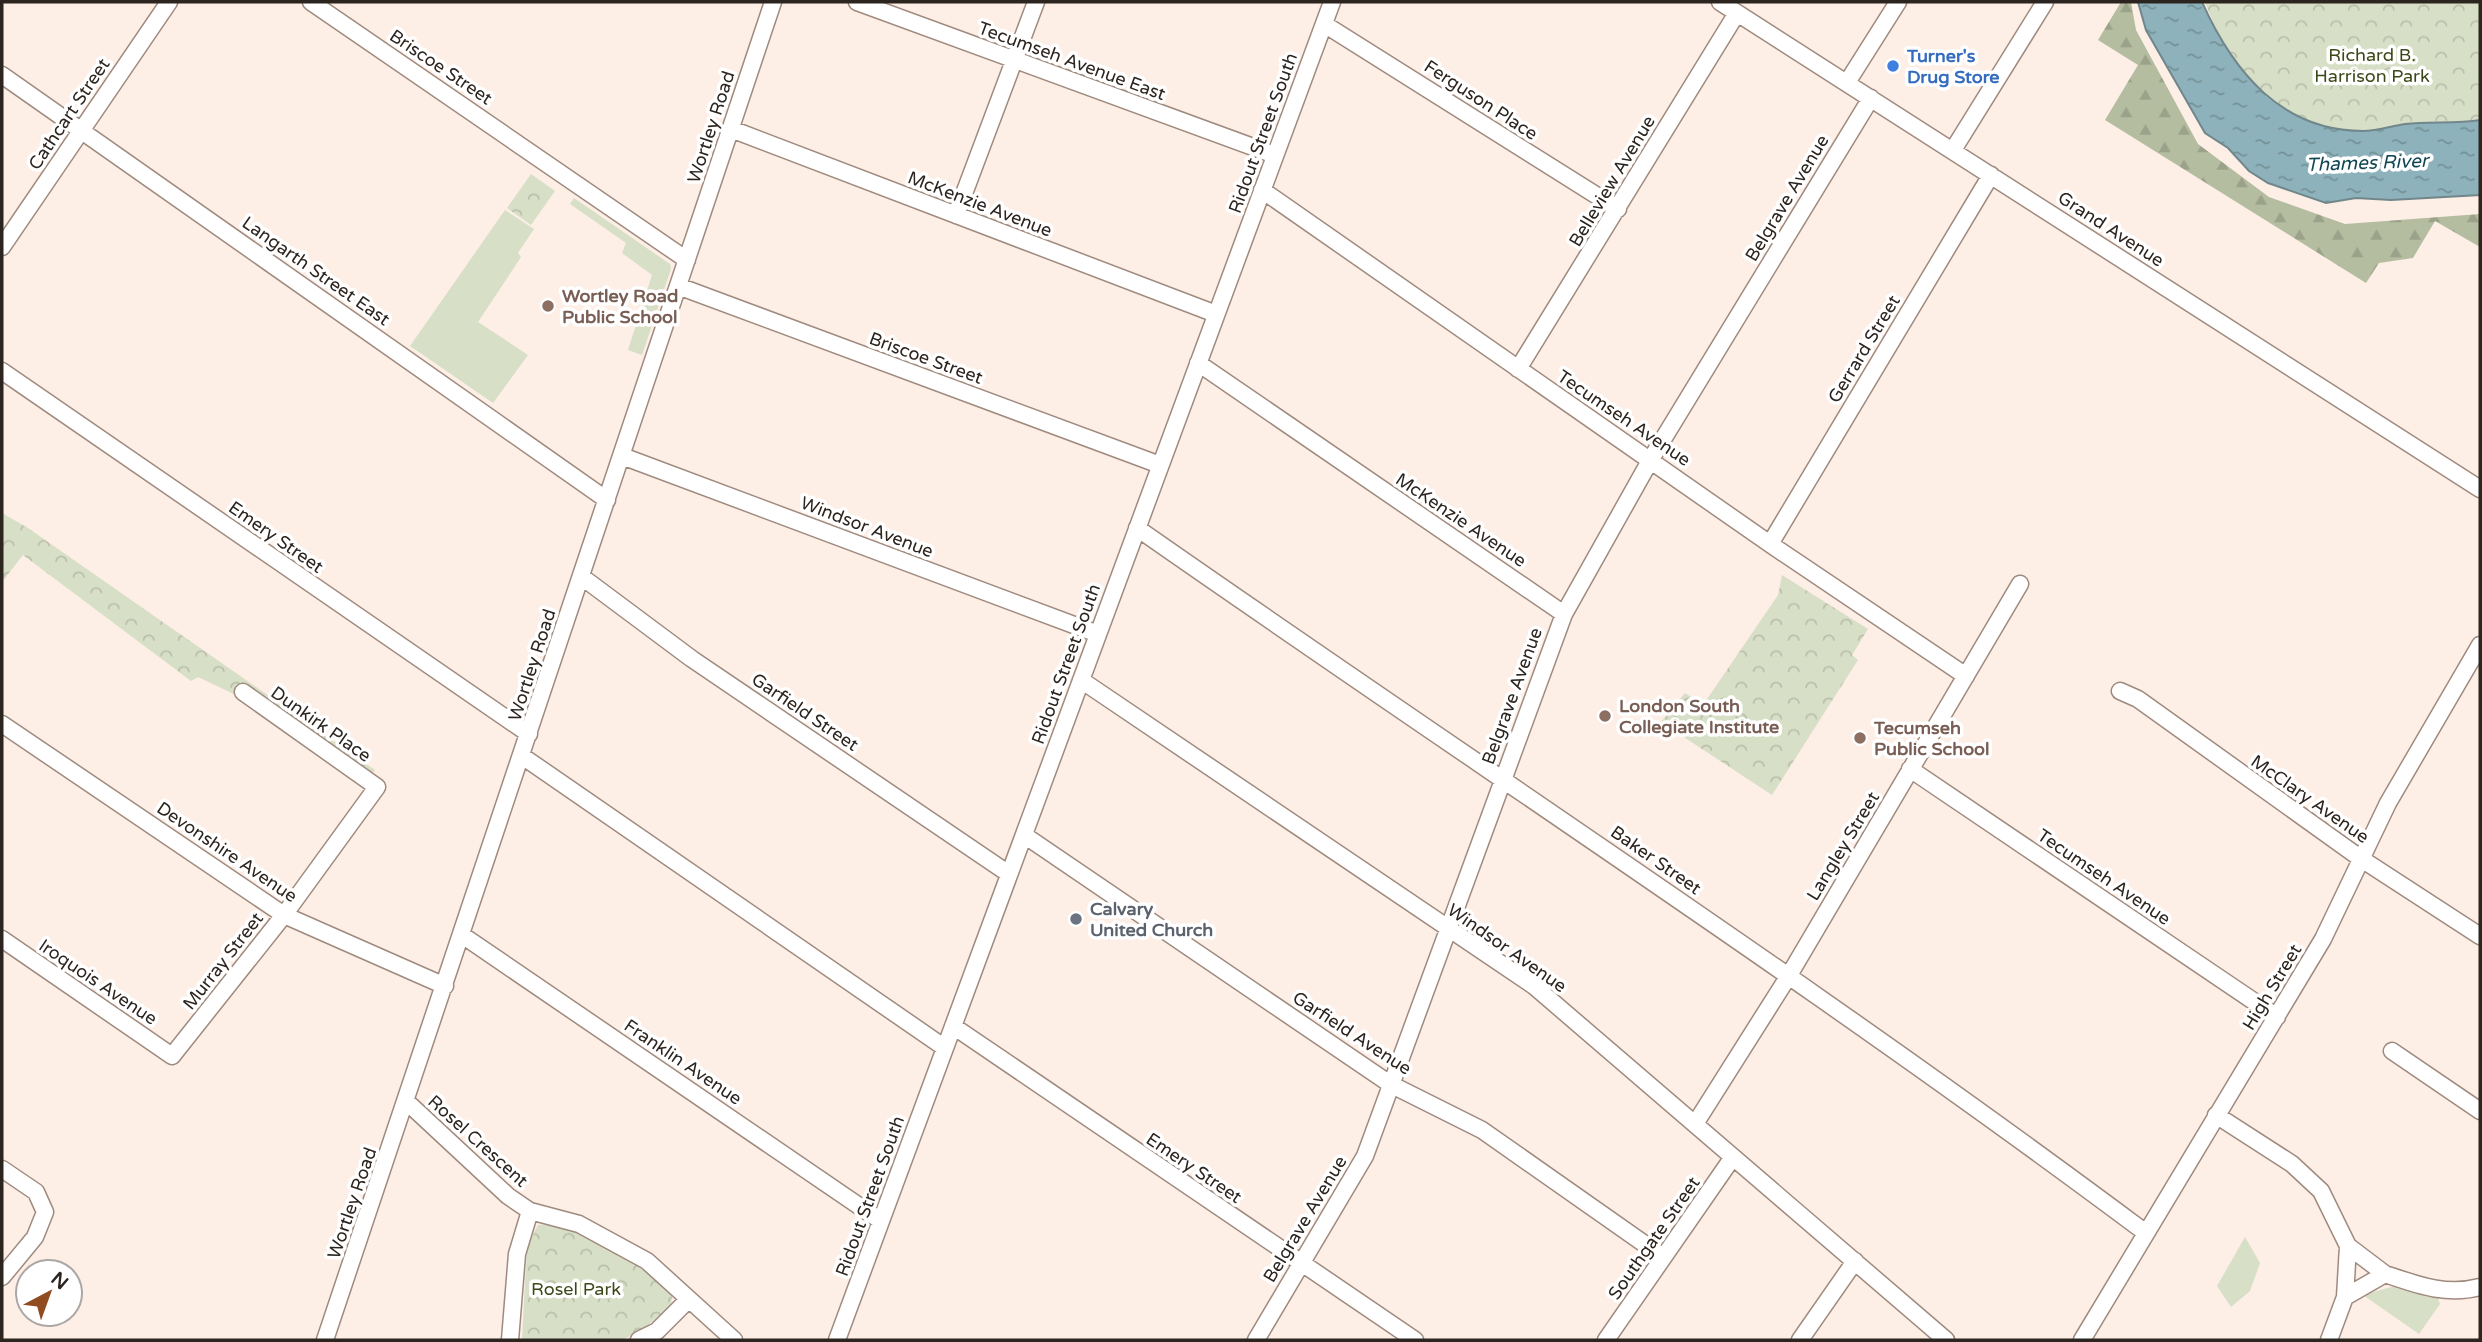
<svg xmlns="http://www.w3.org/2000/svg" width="2482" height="1342" viewBox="0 0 2482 1342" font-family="'Varela Round',sans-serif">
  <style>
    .grass { fill: #d8dfc7 }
    .forest { fill: url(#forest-firs) }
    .park { fill: url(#park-crowns) }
    .water { fill: url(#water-ripples); stroke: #71878c; stroke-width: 2 }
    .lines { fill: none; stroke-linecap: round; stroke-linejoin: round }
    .minor-casing { stroke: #9f8a7e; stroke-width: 19 }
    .minor { stroke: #fff; stroke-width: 16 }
    .shop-dot { fill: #3f7fe0; stroke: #fff; stroke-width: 2.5 }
    .education-dot { fill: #8d6e63; stroke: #fff; stroke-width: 2.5 }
    .worship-dot { fill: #6b7280; stroke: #fff; stroke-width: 2.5 }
    .labels { text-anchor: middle; stroke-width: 7; stroke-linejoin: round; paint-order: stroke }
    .park-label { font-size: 18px; fill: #3d4818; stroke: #fff }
    .shop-label { font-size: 18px; font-weight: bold; fill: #366cbe; stroke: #fff; text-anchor: start }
    .street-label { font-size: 18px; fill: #2c241f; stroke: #fff }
    .education-label { font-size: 18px; font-weight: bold; fill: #785e54; stroke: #fff; text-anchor: start }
    .worship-label { font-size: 18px; font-weight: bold; fill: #5b616d; stroke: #fff; text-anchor: start }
    .water-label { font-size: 19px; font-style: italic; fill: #114753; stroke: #fff }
  </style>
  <defs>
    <pattern id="forest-firs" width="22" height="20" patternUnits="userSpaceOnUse" patternTransform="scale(1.75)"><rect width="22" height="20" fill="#b4bda0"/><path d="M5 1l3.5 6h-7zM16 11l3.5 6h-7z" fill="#9ba289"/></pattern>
    <pattern id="park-crowns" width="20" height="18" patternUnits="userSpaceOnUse" patternTransform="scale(1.75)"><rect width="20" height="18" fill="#d8dfc7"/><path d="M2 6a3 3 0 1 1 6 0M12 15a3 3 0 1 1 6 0" fill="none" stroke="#babfaa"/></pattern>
    <pattern id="water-ripples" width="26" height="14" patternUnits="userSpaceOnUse" patternTransform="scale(1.75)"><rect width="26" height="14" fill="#8eb2bb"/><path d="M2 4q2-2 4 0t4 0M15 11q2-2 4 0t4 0" fill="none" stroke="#749197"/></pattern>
  </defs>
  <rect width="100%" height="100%" fill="#fdeee6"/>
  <path class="grass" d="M574,198L670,264L671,269L642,355L628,350L652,275L622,253L626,243L570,204Z
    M505,210L534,229L518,253L521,257L478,322L528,355L493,403L410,346Z
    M2245,1237L2260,1263L2250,1291L2231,1307L2217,1286Z
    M2398,1285L2438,1298L2440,1304L2419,1334L2363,1295Z"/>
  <path class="forest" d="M2121,2H2131L2136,30L2198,144L2269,197L2345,224L2480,214V247L2435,221L2413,258L2379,263L2366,283L2105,120L2138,65L2098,40Z"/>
  <path class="park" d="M2205,2H2480V119C2438,124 2343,140 2305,122C2258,99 2222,50 2205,2Z
    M531,174L555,191L531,225L507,208Z
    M2,513L28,528L375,770L363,785L240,697L198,677L191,681L23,555L2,582Z
    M1782,575L1868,629L1852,655L1858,660L1772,795L1661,722L1685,693L1703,705L1778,595Z
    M538,1225C580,1221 634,1263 667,1288L672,1297L671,1307L638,1333L621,1340H522L527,1246Z"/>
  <path class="water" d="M2138,2H2202C2233,71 2281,131 2363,131C2378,131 2391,126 2405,124C2430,121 2455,124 2480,120V195L2391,200L2356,198L2326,203L2268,183L2249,171L2228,148L2205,133L2146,30Z"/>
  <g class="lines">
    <g class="minor-casing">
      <path id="minor" d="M311,2L687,260
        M857,2L1275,155
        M1720,2L2480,489
        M1324,24L1618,209
        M2,75L607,500
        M1848,81L1898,2
        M731,129L1216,314
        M1953,150L2045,2
        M1262,190L1770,544L1966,676
        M956,215L1036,2
        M2,247L169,2
        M678,286L1160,465
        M1198,363L1564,614
        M1518,369L1737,13
        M2,371L529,734
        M622,456L1098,634
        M1137,528C1473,763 1817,987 2146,1233
        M1770,544L1991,175
        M582,577L692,659L1009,874
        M1081,680L1534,986L1946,1340
        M2120,691L2138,699L2360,858L2480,936
        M2,724L284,915L445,986
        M522,756L945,1048
        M1910,769L2277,1017
        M1024,835L1390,1084L1482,1130L1663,1257
        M462,935L881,1221
        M2,939L172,1056L284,915L377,787L243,692
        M953,1026L1415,1340
        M2392,1051L2480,1111
        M407,1102L508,1196L530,1211L579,1224L647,1261L734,1340
        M2216,1115L2292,1164L2321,1191L2348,1246L2345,1297L2329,1340
        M1695,1124L1788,977L2020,584
        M2,1169L36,1192L45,1212L35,1237L2,1277
        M2348,1246L2385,1274
        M2345,1297L2385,1274C2418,1285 2446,1296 2480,1287
        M325,1340L773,2
        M510,1340L517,1254L530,1211
        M639,1340L657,1331L688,1300
        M837,1340L1332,2
        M1256,1340L1365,1156L1564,614L1651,459L1871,98
        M1606,1340L1733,1157
        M1800,1340L1855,1261
        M2082,1340L2323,939L2388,803L2480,645"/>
    </g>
    <use href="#minor" class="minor"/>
  </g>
  <circle class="shop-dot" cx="1893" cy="66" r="7"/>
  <g class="education-dot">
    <circle cx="548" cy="306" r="7"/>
    <circle cx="1605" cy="716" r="7"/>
    <circle cx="1860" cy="738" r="7"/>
  </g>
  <circle class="worship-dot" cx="1076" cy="919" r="7"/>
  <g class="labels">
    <g class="park-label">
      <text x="2372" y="61">Richard B.<tspan x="2372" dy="21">Harrison Park</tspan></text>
      <text x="576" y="1295">Rosel Park</text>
    </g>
    <g class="shop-label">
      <text x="1907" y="62">Turner's<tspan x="1907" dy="21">Drug Store</tspan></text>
    </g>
    <g class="street-label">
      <text transform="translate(1072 61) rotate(20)" y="6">Tecumseh Avenue East</text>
      <text transform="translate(441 67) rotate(34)" y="6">Briscoe Street</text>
      <text transform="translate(1481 100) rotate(33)" y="6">Ferguson Place</text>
      <text transform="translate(69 114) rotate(-56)" y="6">Cathcart Street</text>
      <text transform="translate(711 127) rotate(-72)" y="6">Wortley Road</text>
      <text transform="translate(1263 133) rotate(-70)" y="6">Ridout Street South</text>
      <text transform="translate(1612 181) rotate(-59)" y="6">Belleview Avenue</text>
      <text transform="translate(1787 198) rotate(-59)" y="6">Belgrave Avenue</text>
      <text transform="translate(980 204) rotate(21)" y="6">McKenzie Avenue</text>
      <text transform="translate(2111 229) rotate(33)" y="6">Grand Avenue</text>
      <text transform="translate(316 271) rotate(35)" y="6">Langarth Street East</text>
      <text transform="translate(1864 349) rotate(-59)" y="6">Gerrard Street</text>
      <text transform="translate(926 358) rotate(20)" y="6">Briscoe Street</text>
      <text transform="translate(1624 418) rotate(34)" y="6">Tecumseh Avenue</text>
      <text transform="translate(1461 520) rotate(34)" y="6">McKenzie Avenue</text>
      <text transform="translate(867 527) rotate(21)" y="6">Windsor Avenue</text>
      <text transform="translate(276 537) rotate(35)" y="6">Emery Street</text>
      <text transform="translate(1066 664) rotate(-70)" y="6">Ridout Street South</text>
      <text transform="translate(532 665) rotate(-72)" y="6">Wortley Road</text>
      <text transform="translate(1512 696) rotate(-70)" y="6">Belgrave Avenue</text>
      <text transform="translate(805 712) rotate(34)" y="6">Garfield Street</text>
      <text transform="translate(321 724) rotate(35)" y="6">Dunkirk Place</text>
      <text transform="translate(2310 799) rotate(35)" y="6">McClary Avenue</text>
      <text transform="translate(1843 846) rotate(-59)" y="6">Langley Street</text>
      <text transform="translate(227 852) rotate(34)" y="6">Devonshire Avenue</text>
      <text transform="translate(1656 860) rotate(35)" y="6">Baker Street</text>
      <text transform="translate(2104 877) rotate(34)" y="6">Tecumseh Avenue</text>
      <text transform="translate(1507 948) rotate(35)" y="6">Windsor Avenue</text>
      <text transform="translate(223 961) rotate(-52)" y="6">Murray Street</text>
      <text transform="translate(98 982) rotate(34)" y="6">Iroquois Avenue</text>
      <text transform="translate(2272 987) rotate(-59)" y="6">High Street</text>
      <text transform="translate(1352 1033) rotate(33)" y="6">Garfield Avenue</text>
      <text transform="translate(683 1062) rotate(34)" y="6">Franklin Avenue</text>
      <text transform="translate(478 1141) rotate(42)" y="6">Rosel Crescent</text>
      <text transform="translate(1194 1168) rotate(34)" y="6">Emery Street</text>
      <text transform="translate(870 1196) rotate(-70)" y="6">Ridout Street South</text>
      <text transform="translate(352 1203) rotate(-71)" y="6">Wortley Road</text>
      <text transform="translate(1305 1219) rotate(-59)" y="6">Belgrave Avenue</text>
      <text transform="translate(1654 1238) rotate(-55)" y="6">Southgate Street</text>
    </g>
    <g class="education-label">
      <text x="562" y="302">Wortley Road<tspan x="562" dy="21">Public School</tspan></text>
      <text x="1619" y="712">London South<tspan x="1619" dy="21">Collegiate Institute</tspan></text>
      <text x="1874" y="734">Tecumseh<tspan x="1874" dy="21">Public School</tspan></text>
    </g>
    <g class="worship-label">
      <text x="1090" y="915">Calvary<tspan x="1090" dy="21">United Church</tspan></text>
    </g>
    <g class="water-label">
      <text transform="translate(2367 162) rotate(-2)" y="7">Thames River</text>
    </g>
  </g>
  <rect width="2482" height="1342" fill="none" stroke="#2c241f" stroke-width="7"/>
  <g transform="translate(49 1293) rotate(41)"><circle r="33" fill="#ffffff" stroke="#aba7a5" stroke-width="2"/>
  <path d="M0-5L12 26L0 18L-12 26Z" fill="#904b21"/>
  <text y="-10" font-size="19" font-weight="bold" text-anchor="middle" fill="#2c241f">N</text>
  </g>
</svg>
